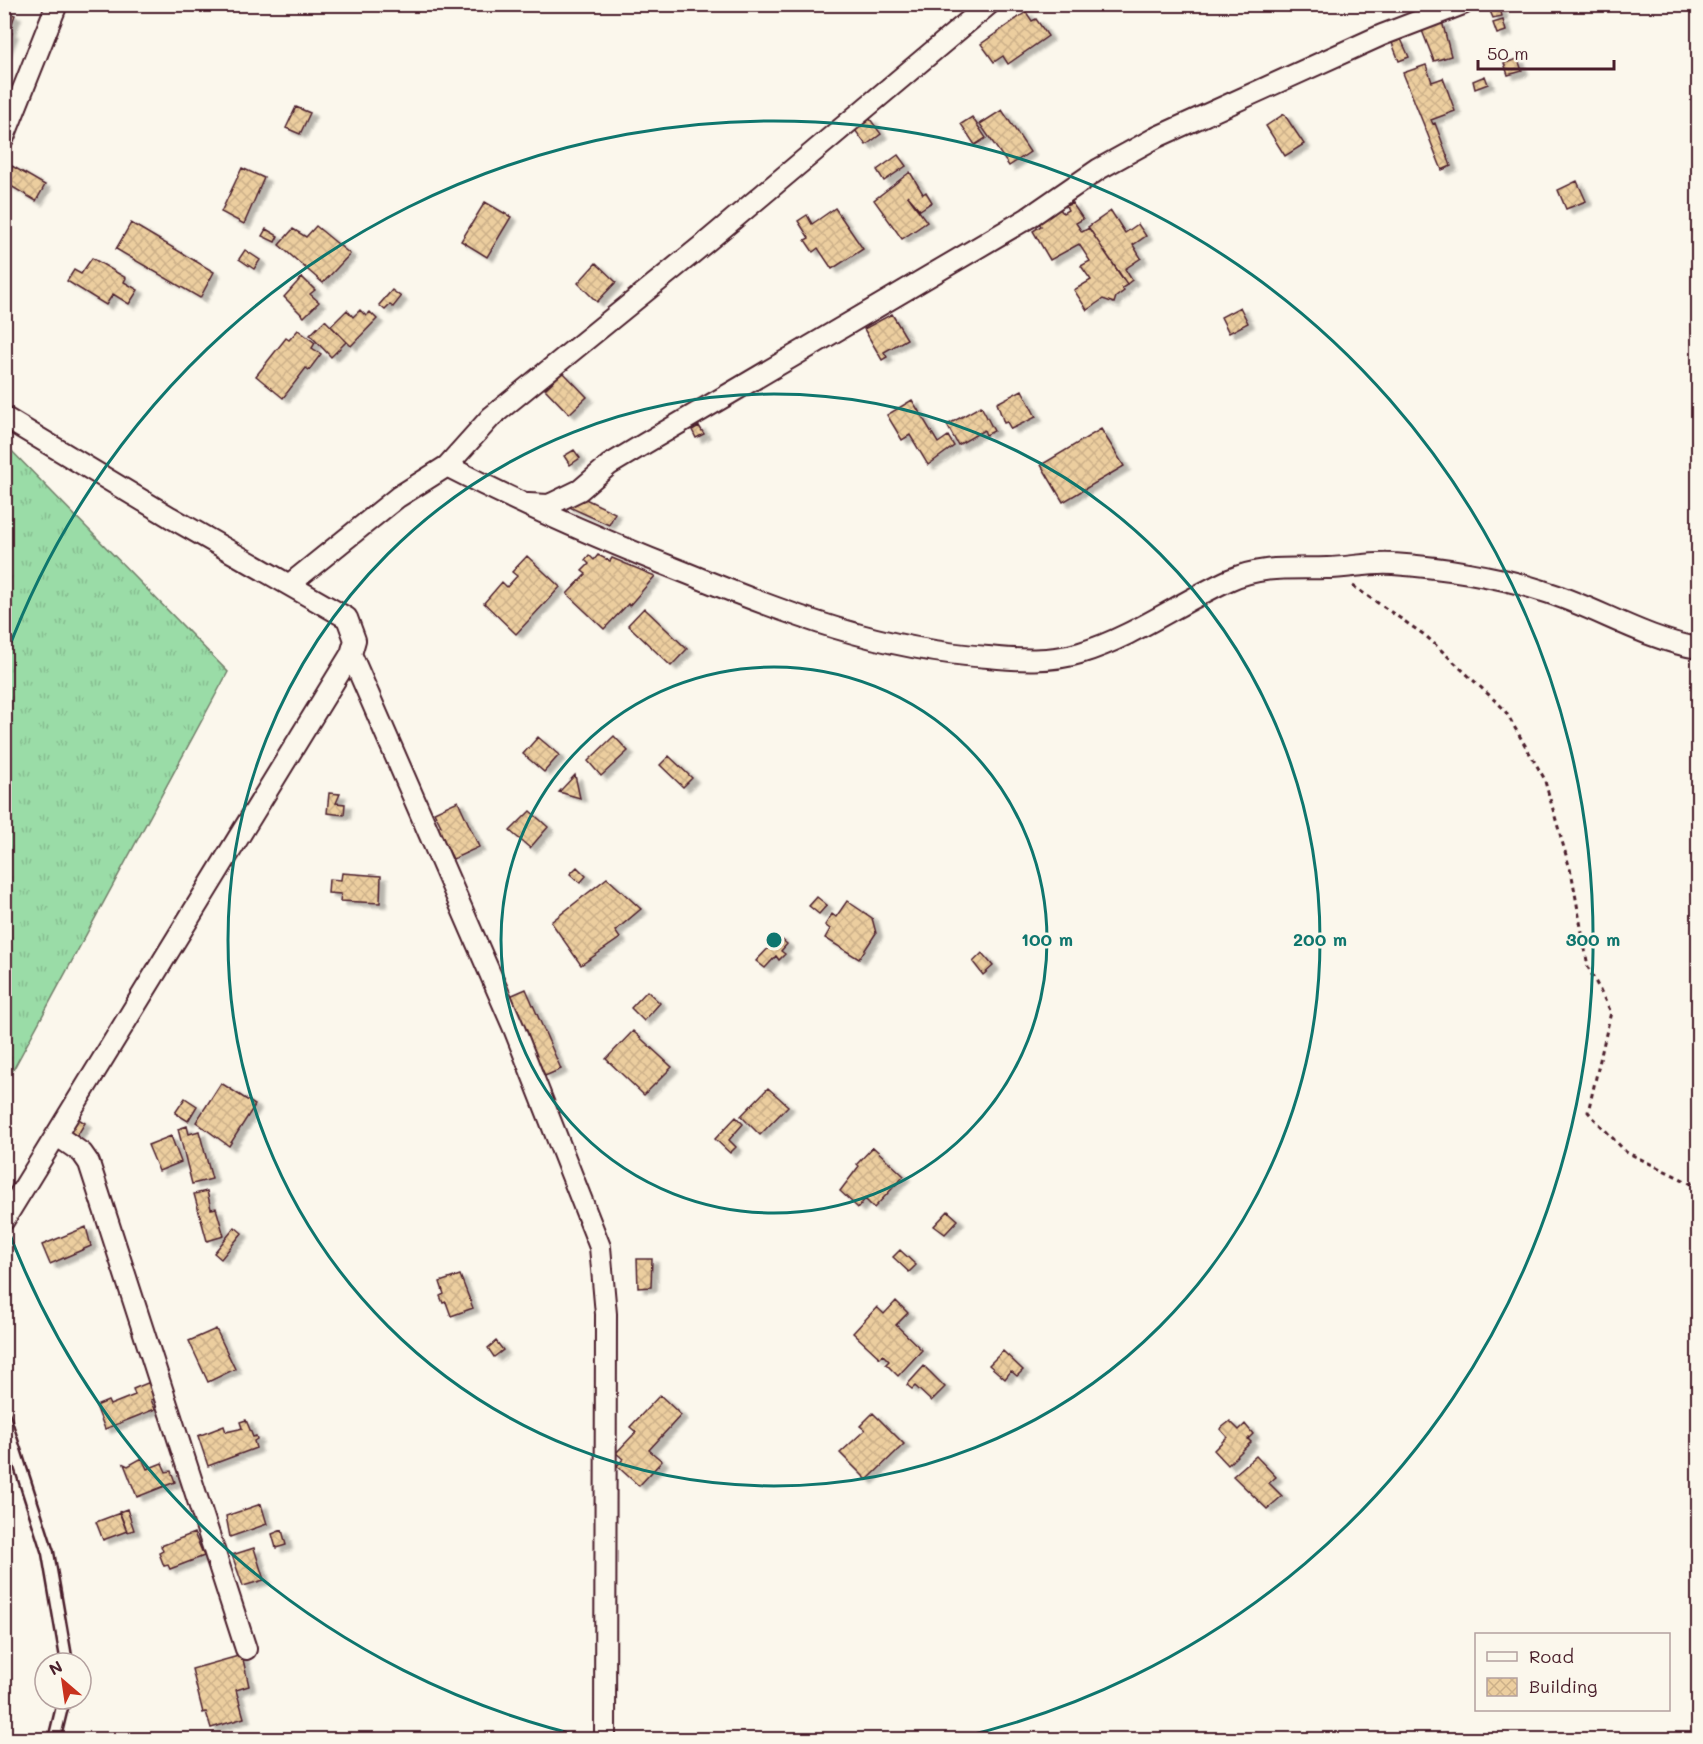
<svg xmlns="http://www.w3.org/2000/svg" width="1703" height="1744" viewBox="0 0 1703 1744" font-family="Mali,sans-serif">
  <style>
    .grass { fill: url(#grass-tufts); stroke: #727e69; stroke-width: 1.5 }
    .building { fill: url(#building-cross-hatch); stroke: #4a1f2b; stroke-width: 1.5; filter: url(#shadow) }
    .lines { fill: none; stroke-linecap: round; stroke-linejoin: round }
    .service-casing { stroke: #4a1f2b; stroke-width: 15 }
    .minor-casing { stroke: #4a1f2b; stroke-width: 24 }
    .path { stroke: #4a1f2b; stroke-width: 3; stroke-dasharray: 4.5 4.5; stroke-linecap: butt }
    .service { stroke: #fbf7ec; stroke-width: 10 }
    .minor { stroke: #fbf7ec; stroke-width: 20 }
    .ring { fill: none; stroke: #0f766e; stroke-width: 3 }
    .centre { fill: #0f766e; stroke: #fbf7ec; stroke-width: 3 }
    .ring-label { font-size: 18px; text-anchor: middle; font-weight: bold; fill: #0f766e; stroke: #fbf7ec; stroke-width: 5; stroke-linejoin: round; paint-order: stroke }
  </style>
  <defs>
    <pattern id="grass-tufts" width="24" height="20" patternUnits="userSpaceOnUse" patternTransform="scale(1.5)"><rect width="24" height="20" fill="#9adca7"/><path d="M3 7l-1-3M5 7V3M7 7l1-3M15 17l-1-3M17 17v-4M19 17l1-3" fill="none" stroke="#86bc90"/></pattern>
    <pattern id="building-cross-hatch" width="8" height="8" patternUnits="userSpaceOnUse" patternTransform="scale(1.5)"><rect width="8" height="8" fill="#ecce9f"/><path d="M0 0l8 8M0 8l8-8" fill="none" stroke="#ccb089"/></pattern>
    <filter id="shadow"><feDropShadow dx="6" dy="4" stdDeviation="1.5" flood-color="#0004"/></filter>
  </defs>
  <rect width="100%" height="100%" fill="#fbf7ec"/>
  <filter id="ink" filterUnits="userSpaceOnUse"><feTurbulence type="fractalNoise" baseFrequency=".0167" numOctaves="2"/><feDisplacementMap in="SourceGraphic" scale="12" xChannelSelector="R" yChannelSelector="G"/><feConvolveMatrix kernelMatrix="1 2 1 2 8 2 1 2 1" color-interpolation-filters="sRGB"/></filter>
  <g filter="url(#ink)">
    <path class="grass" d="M5,444L228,672L5,1085Z"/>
    <path class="building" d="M1500,8L1502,16L1493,18L1490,11Z
      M4,12L15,15L9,31L4,29Z
      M1026,12L1032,21L1036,19L1048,36L1008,64L1003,56L994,62L981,44Z
      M1503,20L1506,31L1497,34L1493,23Z
      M1442,21L1451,56L1434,61L1421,28Z
      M4,30L12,33L4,53Z
      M1401,39L1409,57L1399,61L1392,43Z
      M1518,59L1522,71L1508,75L1504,63Z
      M1426,65L1432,82L1443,78L1455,111L1431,120L1433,124L1435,123L1451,166L1442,170L1403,73Z
      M1485,76L1488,84L1475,89L1473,81Z
      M296,107L310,113L300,134L286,128Z
      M1002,110L1030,152L1009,166L980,124Z
      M1284,114L1304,144L1285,156L1266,126Z
      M972,117L986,138L975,145L961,124Z
      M870,119L881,134L866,145L855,130Z
      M898,155L906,166L884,181L877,170Z
      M12,166L45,185L36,201L4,182Z
      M242,168L264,178L244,224L221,212Z
      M910,172L923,194L926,192L932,202L920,210L907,195L927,222L902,239L874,200Z
      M1577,181L1586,201L1566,209L1558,190Z
      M485,202L511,217L487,257L461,241Z
      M1072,203L1083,219L1076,223L1082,232L1089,228L1127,285L1122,288L1124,291L1116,297L1114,303L1103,299L1087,310L1074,290L1091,280L1081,266L1090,261L1079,244L1050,260L1033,231L1041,226L1038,222L1060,209L1063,213L1068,210L1066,206Z
      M835,208L863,249L832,269L818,248L813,252L805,240L809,238L798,221L807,215L812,224Z
      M1111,211L1125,233L1138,224L1146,236L1133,245L1141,258L1125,269L1132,280L1127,284L1088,227Z
      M131,223L214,272L200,298L116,249Z
      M316,226L350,254L323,283L279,245L293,229L306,237Z
      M266,229L278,236L275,242L262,236Z
      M245,250L260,260L254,269L239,259Z
      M92,258L126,278L124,282L138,290L129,304L113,294L106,305L67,281L74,270L81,274Z
      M596,263L616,282L597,302L578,283Z
      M302,277L315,290L310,294L319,302L304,317L284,297Z
      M392,290L401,297L393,307L390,305L385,310L379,305Z
      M1240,307L1248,323L1229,333L1221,317Z
      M347,310L353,317L360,310L366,316L370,312L377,319L351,346L331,326Z
      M892,314L907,339L884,352L887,357L882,360L864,329Z
      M325,320L346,342L331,357L310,335Z
      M298,330L315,343L312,348L321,354L309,370L306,368L283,398L256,376L286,338L289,340Z
      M563,372L587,397L569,414L545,389Z
      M1022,390L1036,417L1011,429L1007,422L1004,423L997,403Z
      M912,400L938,443L948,436L954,446L928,465L910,435L902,440L887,415Z
      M981,406L994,431L986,435L984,430L958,445L947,425Z
      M699,426L704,434L696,438L692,430Z
      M1101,429L1124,466L1063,502L1041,465Z
      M574,450L580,458L570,465L564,456Z
      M573,493L615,513L609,525L567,506Z
      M589,555L594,560L598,555L610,561L612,558L655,576L629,606L628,604L604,629L567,594L586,574L582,571L589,564L585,560Z
      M527,556L560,587L516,634L484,603L502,582L507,587L517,576L512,572Z
      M644,608L687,649L671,666L628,625Z
      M614,736L628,751L601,776L588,761Z
      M538,737L559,755L544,772L523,754Z
      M669,756L692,778L683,787L660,765Z
      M575,775L580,798L559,792Z
      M329,793L340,794L336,803L345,804L344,815L327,813Z
      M458,801L479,847L453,859L437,827L441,826L434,812Z
      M530,811L548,827L530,848L510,831Z
      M577,867L586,876L580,883L570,874Z
      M342,873L381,876L380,903L340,901L341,894L328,893L329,879L341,880Z
      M607,878L641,909L615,931L620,938L581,965L551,922Z
      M817,897L827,905L819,914L809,906Z
      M847,901L872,918L876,933L859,959L825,938L830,929L825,925L832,914L836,917Z
      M779,937L787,944L781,951L785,954L779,960L776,956L765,968L756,961Z
      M982,953L993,966L983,975L973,962Z
      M526,989L561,1069L545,1076L510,996Z
      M647,991L660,1003L644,1021L631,1008Z
      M633,1031L672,1067L644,1095L606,1059Z
      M221,1083L255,1105L229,1146L196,1122Z
      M768,1088L788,1106L760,1135L741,1116Z
      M185,1098L197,1106L188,1121L175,1113Z
      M736,1117L743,1124L729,1140L736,1147L730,1153L715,1139Z
      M77,1118L85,1123L77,1136L69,1131Z
      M187,1126L189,1134L199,1131L212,1179L192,1184L178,1129Z
      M171,1136L181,1162L159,1171L148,1145Z
      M873,1147L904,1176L874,1208L865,1199L858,1208L840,1191L859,1166L857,1164Z
      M207,1191L211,1209L216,1208L224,1236L207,1241L194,1194Z
      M948,1211L958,1220L945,1234L934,1226Z
      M86,1227L91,1246L50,1264L42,1245Z
      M235,1227L242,1233L221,1259L214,1253Z
      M900,1250L916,1265L909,1272L893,1257Z
      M637,1259H652L651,1287L638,1288Z
      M460,1275L473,1308L451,1316L446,1302L443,1303L440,1296L444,1294L440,1282Z
      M896,1301L908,1313L896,1325L922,1350L898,1376L886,1364L889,1361L883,1355L880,1358L853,1333L877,1307L884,1314Z
      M216,1329L235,1369L208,1382L189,1341Z
      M496,1341L503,1350L494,1357L488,1348Z
      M1003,1351L1023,1370L1017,1376L1011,1371L1005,1379L989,1365Z
      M924,1366L945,1387L931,1401L915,1386L912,1389L907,1385Z
      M150,1382L156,1398L151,1400L155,1409L105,1429L96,1406L108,1401L110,1405L135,1395L133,1389Z
      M660,1395L681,1415L649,1450L662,1461L639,1486L617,1466L623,1459L616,1453L636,1432L630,1427Z
      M873,1413L904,1444L867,1480L840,1453L865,1430L860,1426Z
      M246,1420L253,1437L256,1436L257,1439L254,1441L256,1448L208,1466L198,1436L224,1426L226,1432L239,1429L242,1428L240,1422Z
      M1230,1421L1239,1430L1245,1424L1253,1434L1248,1439L1251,1442L1228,1465L1214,1450L1227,1437L1220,1429Z
      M1256,1456L1276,1477L1269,1483L1282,1496L1267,1509L1233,1476Z
      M142,1458L147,1469L162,1463L166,1472L171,1471L175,1482L137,1497L124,1464L128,1466Z
      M261,1504L267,1524L230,1537L226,1516Z
      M127,1509L134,1530L127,1532L119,1512Z
      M120,1513L127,1531L103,1540L96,1522Z
      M282,1530L286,1545L276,1548L272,1534Z
      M194,1533L204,1556L170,1569L168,1565L164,1566L159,1553L163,1551L161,1546Z
      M254,1548L264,1580L243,1586L232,1555Z
      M242,1655L249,1686L236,1690L244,1718L211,1728L206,1712L203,1713L192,1669Z"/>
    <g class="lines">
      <g class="service-casing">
        <path id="service" d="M4,1416L48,1553L67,1663
          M54,1740L64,1699"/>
      </g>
      <g class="minor-casing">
        <path id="minor" d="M4,137L57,4
          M4,417L170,517L347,618L355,640L351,654L4,1220
          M447,466C526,507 607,542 689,574C787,614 882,650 988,657C1018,660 1051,662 1080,653C1133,637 1179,603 1229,580C1263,565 1292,569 1327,568C1349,568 1371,562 1393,564C1440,567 1498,576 1543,591C1596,607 1644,639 1698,648
          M528,504L549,505L580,490L609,465L644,444L1028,218L1099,169L1157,137L1382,35L1463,4
          M290,584L398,497L447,466L491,417L710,239L989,4
          M351,654L515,1031L600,1247L606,1314L605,1740
          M56,1135L82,1153L89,1163L246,1649"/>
      </g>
      <path class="path" d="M1353,586L1426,636L1504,709L1544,778L1572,876L1588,967L1611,1012L1588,1112L1626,1152L1698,1187"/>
      <use href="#service" class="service"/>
      <use href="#minor" class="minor"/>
    </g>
  </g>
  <g class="ring">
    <circle cx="774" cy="940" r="273"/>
    <circle cx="774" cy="940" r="546"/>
    <path d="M590 1738A819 819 0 0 1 7 1227M7 653A819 819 0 1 1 958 1738"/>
  </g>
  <circle cx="774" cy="940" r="9" class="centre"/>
  <g class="ring-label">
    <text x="1047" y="946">100 m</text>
    <text x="1320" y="946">200 m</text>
    <text x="1593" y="946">300 m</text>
  </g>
  <rect width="1703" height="1744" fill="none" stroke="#fbf7ec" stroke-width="24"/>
  <rect x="12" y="12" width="1679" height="1720" fill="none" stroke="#4a1f2b" stroke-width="2" filter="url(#ink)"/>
  <rect x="1475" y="1633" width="195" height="78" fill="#fbf7ec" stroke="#b4a19f" stroke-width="1.5"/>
  <rect x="1487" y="1652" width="30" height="9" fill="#fbf7ec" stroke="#b4a19f" stroke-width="1.5"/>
  <text x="1529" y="1663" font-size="18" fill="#4a1f2b">Road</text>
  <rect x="1487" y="1678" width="30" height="18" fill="url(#building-cross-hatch)" stroke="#b4a19f" stroke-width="1.5"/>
  <text x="1529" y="1693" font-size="18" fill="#4a1f2b">Building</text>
  <g transform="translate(63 1681) rotate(331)"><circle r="28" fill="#fbf7ec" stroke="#b4a19f" stroke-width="1.5"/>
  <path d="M0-4.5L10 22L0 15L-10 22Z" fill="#c8321e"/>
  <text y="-9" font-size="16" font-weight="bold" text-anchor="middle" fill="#4a1f2b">N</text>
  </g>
  <path d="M1478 60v9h136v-9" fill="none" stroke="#4a1f2b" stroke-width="3"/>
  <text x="1487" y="60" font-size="18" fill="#4a1f2b" stroke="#fbf7ec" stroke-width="4.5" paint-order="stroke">50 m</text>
</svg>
